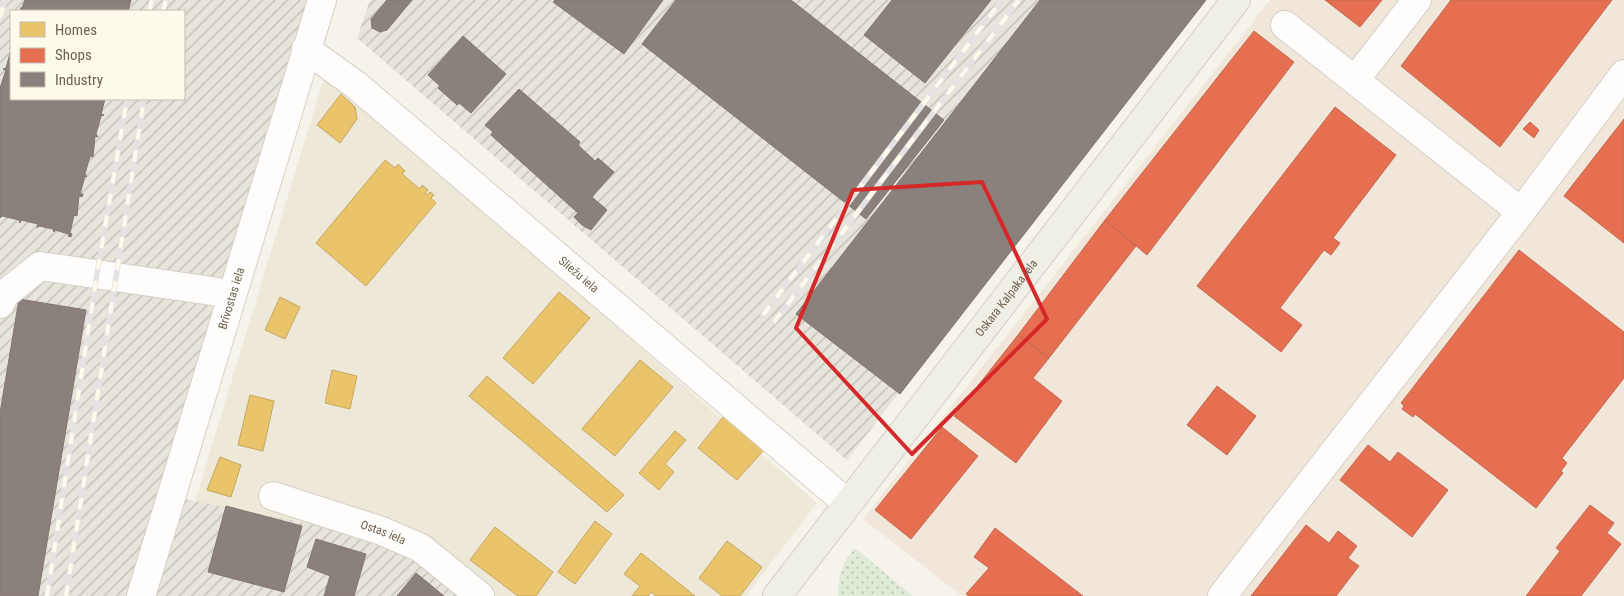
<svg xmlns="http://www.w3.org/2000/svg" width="1624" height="596" viewBox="0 0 1624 596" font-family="'Roboto Condensed',sans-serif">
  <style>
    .residential { fill: #eee8d8 }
    .commercial { fill: #f0e6d9 }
    .industrial { fill: url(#industrial-furrows); fill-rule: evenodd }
    .grass { fill: url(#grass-dots) }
    .homes { fill: #e9c46a; stroke: #c5a662 }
    .shops { fill: #e76f51; stroke: #c36b50 }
    .industry { fill: #8a817c; stroke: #82776e }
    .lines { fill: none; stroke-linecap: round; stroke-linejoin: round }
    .minor-casing { stroke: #d5d0c8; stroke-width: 30 }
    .major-casing { stroke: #d4cfc7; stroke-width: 30 }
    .minor { stroke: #fefdfc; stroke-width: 28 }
    .major { stroke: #f0efe6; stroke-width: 28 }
    .rail-casing { stroke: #e5e2e4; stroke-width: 5.5 }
    .rail { stroke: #fdfaeb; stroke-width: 4; stroke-dasharray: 11; stroke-linecap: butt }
    .marked { fill: none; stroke: #d62828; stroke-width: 4; stroke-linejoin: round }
    .labels { text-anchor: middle; stroke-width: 5; stroke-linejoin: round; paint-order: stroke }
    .street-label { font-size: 12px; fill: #70614e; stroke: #fdfaeb }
  </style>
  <defs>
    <pattern id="industrial-furrows" width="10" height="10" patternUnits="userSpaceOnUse" patternTransform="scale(1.25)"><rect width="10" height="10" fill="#e7e4db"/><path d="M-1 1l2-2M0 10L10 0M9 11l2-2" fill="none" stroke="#c0bcb4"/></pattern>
    <pattern id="grass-dots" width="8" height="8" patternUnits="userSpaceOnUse" patternTransform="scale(1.25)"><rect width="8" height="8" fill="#dfebd6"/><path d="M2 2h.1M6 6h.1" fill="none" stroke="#b9c2b0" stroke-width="1.8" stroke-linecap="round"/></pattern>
  </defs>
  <rect width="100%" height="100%" fill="#f6f3ea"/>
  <path class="residential" d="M326,71L817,503L746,596H460L195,501Z"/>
  <path class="commercial" d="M1270,0H1624V596H962L863,519Z"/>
  <path class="industrial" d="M0,0H313L180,498L395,541L460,596H0ZM11,11H184V99H11Z
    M370,0H1204L847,460L357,38Z"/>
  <path class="grass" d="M855,548L913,596H838C839,573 841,566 855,548Z"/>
  <path class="homes" d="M341,94L355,107L357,119L340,143L317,125Z
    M385,160L395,168L398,164L405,171L402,174L420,189L422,185L428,190L425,194L427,195L430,192L434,195L431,198L436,203L366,286L316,243Z
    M559,292L590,318L533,384L503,358Z
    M280,297L300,307L285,339L265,330Z
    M640,360L673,387L615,456L582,429Z
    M332,370L357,376L350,409L325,403Z
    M487,376L624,495L607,512L469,396Z
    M250,395L274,401L263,451L238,445Z
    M724,416L764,450L737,480L698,448Z
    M675,431L686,440L665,464L674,472L659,490L639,473Z
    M220,457L241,465L231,497L207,490Z
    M595,521L612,534L575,584L558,572Z
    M495,527L553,572L536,596H518L470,560Z
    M727,541L762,567L740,596H722L699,578Z
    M641,553L695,596H656L651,592L648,596H632L640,586L624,574Z"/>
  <path class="shops" d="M1325,0H1382L1360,27Z
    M1451,0H1612L1500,147L1401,66Z
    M1254,31L1294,62L1147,255L1105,220Z
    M1335,107L1396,155L1333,238L1340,243L1331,255L1324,250L1280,308L1302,325L1281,352L1197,286Z
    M1624,119V243L1564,196Z
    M1530,122L1539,130L1534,138L1523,129Z
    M1105,220L1136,246L1049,358L1018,335Z
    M1519,250L1624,332V378L1562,458L1567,463L1561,471L1563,473L1536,508L1415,414L1413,417L1402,409L1404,406L1401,403Z
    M1018,335L1049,358L1033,378L1062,401L1016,463L954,416Z
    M1217,386L1256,416L1227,455L1187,425Z
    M942,427L978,456L911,539L875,510Z
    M1368,445L1390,462L1398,452L1448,490L1412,537L1340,480Z
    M1590,505L1614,523L1607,533L1621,544L1581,596H1526L1560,551L1556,548Z
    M1306,525L1329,543L1338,531L1357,546L1348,558L1359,566L1336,596H1251Z
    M995,528L1083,596H969L966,594L989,568L974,557Z"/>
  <path class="industry" d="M25,0H131L128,11H22L20,8H22Z
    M387,0H412L387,30L380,32L372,28L371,19Z
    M555,0H663L624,54L553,2Z
    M676,0H791L944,120L866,219L642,44Z
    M892,0H991L925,83L864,35Z
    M1040,0H1206L900,394L796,314Z
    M463,36L506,74L471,113L459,103L457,105L438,88L440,86L428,75Z
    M9,48H11V99H105L101,114L104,115L101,116L96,134L98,137L95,136L93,157L90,156L85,174L87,177L85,176L80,194H83L82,197L79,196L77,216L74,215L70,233L72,234L71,237L68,236L69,234L55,230L54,232L53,229L39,226L37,228L38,224L21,220L20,223L19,220L2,216L0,218V88L6,70L3,69L6,68L11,50Z
    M519,89L580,142L578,145L595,161L598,158L614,172L592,197L607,210L591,230L582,225L574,217L578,213L491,135L493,132L485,125Z
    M19,299L86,310L38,596H0V413Z
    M226,506L302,526L284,592L208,572Z
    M316,539L366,554L354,596H324L330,576L307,567Z
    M416,573L444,596H397Z"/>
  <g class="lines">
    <g class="minor-casing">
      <g id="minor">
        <path d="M1285,25L1521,212"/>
        <path id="s1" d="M306,49L356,85L847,503"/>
        <path d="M1355,80L1417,0"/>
        <path d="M0,304L5,294L40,266L232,294"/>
        <path id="s2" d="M273,496L382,531L421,548L480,596"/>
        <path id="s3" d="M141,596L322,0"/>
        <path d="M1222,596L1521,212L1624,74"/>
      </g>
    </g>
    <g class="major-casing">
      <g id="major">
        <path id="s4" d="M777,596L1236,0"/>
      </g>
    </g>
    <use href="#minor" class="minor"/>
    <use href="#major" class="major"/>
    <g class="rail-casing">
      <path id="rail" d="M149,11L152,0
        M163,11L166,0
        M0,18L5,0
        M763,315L1002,0
        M774,322L1019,0
        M47,596L97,274L127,99
        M66,596L144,99"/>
    </g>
    <use href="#rail" class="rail"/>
  </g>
  <path class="marked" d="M982,182L1047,319L912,454L796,328L853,190Z"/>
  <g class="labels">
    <g class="street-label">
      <text dy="4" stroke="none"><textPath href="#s1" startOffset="354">Sliežu iela</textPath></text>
      <text dy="4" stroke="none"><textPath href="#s3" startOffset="311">Brīvostas iela</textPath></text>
      <text dy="4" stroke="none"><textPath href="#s4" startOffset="376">Oskara Kalpaka iela</textPath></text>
      <text dy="4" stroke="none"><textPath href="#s2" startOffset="116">Ostas iela</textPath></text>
    </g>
  </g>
  <rect x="10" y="10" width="175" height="90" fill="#fdfaeb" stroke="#c5bdac"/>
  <rect x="20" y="22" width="25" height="15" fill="#e9c46a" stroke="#c5bdac"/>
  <text x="55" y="35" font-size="15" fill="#70614e">Homes</text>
  <rect x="20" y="48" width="25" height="15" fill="#e76f51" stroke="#c5bdac"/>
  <text x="55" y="60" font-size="15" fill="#70614e">Shops</text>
  <rect x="20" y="72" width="25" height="15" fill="#8a817c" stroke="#c5bdac"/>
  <text x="55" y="85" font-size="15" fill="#70614e">Industry</text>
</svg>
